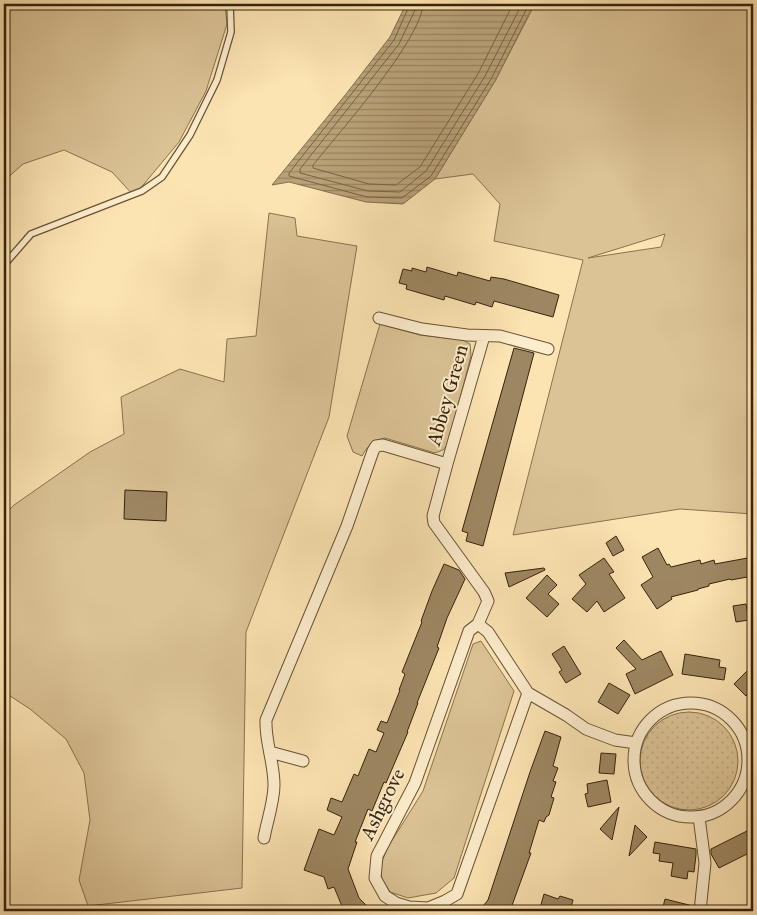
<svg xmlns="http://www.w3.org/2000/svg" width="757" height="915" viewBox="0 0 757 915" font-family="'IM FELL Great Primer',serif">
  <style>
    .grass { fill: #dbc396; stroke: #897250; fill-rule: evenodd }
    .park { fill: url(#park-dots); stroke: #897250 }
    .water { fill: url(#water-rules); stroke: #856f4d }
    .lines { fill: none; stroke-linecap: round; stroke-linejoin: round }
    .shore { stroke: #786242; stroke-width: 1 }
    .building { fill: #9d8762; stroke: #37220b }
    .service-casing { stroke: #685235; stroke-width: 8 }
    .minor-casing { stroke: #685235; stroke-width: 13 }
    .service { stroke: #fdedcd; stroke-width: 5.5 }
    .minor { stroke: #fdedcd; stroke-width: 11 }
    .labels { text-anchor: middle; stroke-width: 4; stroke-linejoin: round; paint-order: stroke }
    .street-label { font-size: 20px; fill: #37220b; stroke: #fdedcd }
  </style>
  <defs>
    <pattern id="park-dots" width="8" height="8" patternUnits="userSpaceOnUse" patternTransform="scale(1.25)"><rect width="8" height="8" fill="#dbc396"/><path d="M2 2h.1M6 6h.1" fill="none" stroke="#bda780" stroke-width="1.8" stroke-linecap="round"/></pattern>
    <pattern id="water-rules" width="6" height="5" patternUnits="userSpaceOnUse" patternTransform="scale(1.25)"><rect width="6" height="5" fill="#b9a279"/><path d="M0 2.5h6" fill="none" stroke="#978461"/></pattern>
  </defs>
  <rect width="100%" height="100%" fill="#fce4b2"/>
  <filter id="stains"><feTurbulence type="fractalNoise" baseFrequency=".004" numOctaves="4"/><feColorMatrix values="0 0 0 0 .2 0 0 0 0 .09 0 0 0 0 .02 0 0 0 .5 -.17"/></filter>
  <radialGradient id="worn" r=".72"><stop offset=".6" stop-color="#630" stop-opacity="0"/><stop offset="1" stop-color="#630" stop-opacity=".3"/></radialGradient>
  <path class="grass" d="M4,4H225L227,24L206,91L179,142L134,196L112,172L64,150L23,164L4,181Z
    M535,4H753V514L680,509L513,535L583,260L494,241L500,204L473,174L435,179L495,81ZM665,234L661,247L588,258Z
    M269,213L295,218L297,236L357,246L329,417L246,632L242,888L88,906L79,880L90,820L84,773L66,739L30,709L4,692V515L14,505L90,452L124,434L121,397L180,369L224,382L227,339L256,336Z
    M380,324L420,335L463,340L470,344L471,356L448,444L443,450L435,453L385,438C374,440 367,446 362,456L353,452L347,436Z
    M481,641L514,691L454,878L436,893L408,898L390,892L382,879L380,866L388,847L423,791L473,644Z"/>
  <path class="park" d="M640 761a49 49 0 1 1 98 0a49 49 0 1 1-98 0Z"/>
  <path class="water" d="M406,4H534L495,81L435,179L403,204L366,202L289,182L272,185L346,94L390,37Z"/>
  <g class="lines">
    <path class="shore" d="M410,4L394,40L289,173V176L367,197L402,198L431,176L491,79L529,4
      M416,4L415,10L399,44L300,169V173L368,191L400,192L426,171L485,76L522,4
      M423,4C422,39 338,134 313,165V168L369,184L396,185L420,167L479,72L513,4"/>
  </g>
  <path class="building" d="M427,267L457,276L458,272L490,281L491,277L504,279L559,295L553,317L494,301L492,307L476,302L475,305L445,296L444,300L406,289L407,285L399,283L403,269L412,271V268L426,272Z
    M514,348L534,353L483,546L466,541L468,533L462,531Z
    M125,490L167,492L166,521L124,519Z
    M616,536L624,550L613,556L606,543Z
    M658,548L667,565L669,564L671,567L700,560L701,564L714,560L715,564L753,557V576L731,580L730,579L709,584V586L698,589V590L671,597L672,599L657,609L641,585L653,577L642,557Z
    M604,558L614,572L609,574L625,598L604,612L597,601L587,612L572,599L586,584L579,575Z
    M444,564L459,570L465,579L447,618L437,647L439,648L417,703H418L407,732H408L386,783L384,782L372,811L368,809L355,842H357L348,869L359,898L372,911H344L334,887L328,889L324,877L304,870L319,829L334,835L342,817L327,810L331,798L342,802L354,774L358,776L369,749L376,752L384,733L377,730L381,721L387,723L400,690H399L405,674L402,672L422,622L421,621L432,591Z
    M544,568L545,570L509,587L505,573Z
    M547,575L557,585L548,594L559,604L547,617L526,598Z
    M746,604L749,620L736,622L733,606Z
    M624,640L642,660L661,651L673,675L635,694L626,674L636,669L616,648Z
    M564,646L581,674L566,683L559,672L562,670L552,654Z
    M685,654L720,660L719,667L726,668L724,680L682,674Z
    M753,665V701L747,694L746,696L734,684Z
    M609,683L630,695L618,714L598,702Z
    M545,731L561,737L553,766L558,768L553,781L556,782L551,797L554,798L549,815L546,817L544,822L539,820L529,853H531L510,911H479L488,900L530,772Z
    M601,753L616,754L614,774L599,773Z
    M607,780L611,802L588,807L585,794L588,793L587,784Z
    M619,807L612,840L600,829Z
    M635,825L647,837L629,856Z
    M747,831L753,843V851L719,868L711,854V849Z
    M655,842L696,849V855L694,872L688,871L687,879L671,876L673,863L659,861L660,854L653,853Z
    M544,894L558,899L560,896L573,900L570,911H550L540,908Z
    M665,899L693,906V911H662Z"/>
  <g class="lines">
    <g class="service-casing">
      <path id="service" d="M4,265L31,234L142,191L162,177L190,135L217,80L231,32L230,4"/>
    </g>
    <g class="minor-casing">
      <path id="minor" d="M379,318L422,329L467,335L500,336L548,349
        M447,464L433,516L434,523L484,592L488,601L478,624
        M478,624L488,632L528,693L457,894L445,901L428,908L409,907L396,903L385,896L375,878L377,856L415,783L469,631Z
        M528,693L566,715L586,729L615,740L636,743
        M634 760a57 57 0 1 1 114 0a57 57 0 1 1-114 0Z
        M270,752L303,761
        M699,817L705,863L700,911
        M264,838C267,821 274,802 274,785C274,762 265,742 266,720L347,526L373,451L376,446L383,445L447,464L484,336"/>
    </g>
    <use href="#service" class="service"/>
    <use href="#minor" class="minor"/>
  </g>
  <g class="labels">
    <g class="street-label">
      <text transform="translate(447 395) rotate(-74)" y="7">Abbey Green</text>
      <text transform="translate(382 804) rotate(-64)" y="7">Ashgrove</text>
    </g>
  </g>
  <rect width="757" height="915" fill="none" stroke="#fce4b2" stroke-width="20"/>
  <rect x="5" y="5" width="747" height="905" fill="none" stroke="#37220b" stroke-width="2.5"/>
  <rect x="10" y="10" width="737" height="895" fill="none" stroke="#37220b"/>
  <rect width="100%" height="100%" filter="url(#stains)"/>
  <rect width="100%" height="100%" fill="url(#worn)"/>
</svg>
